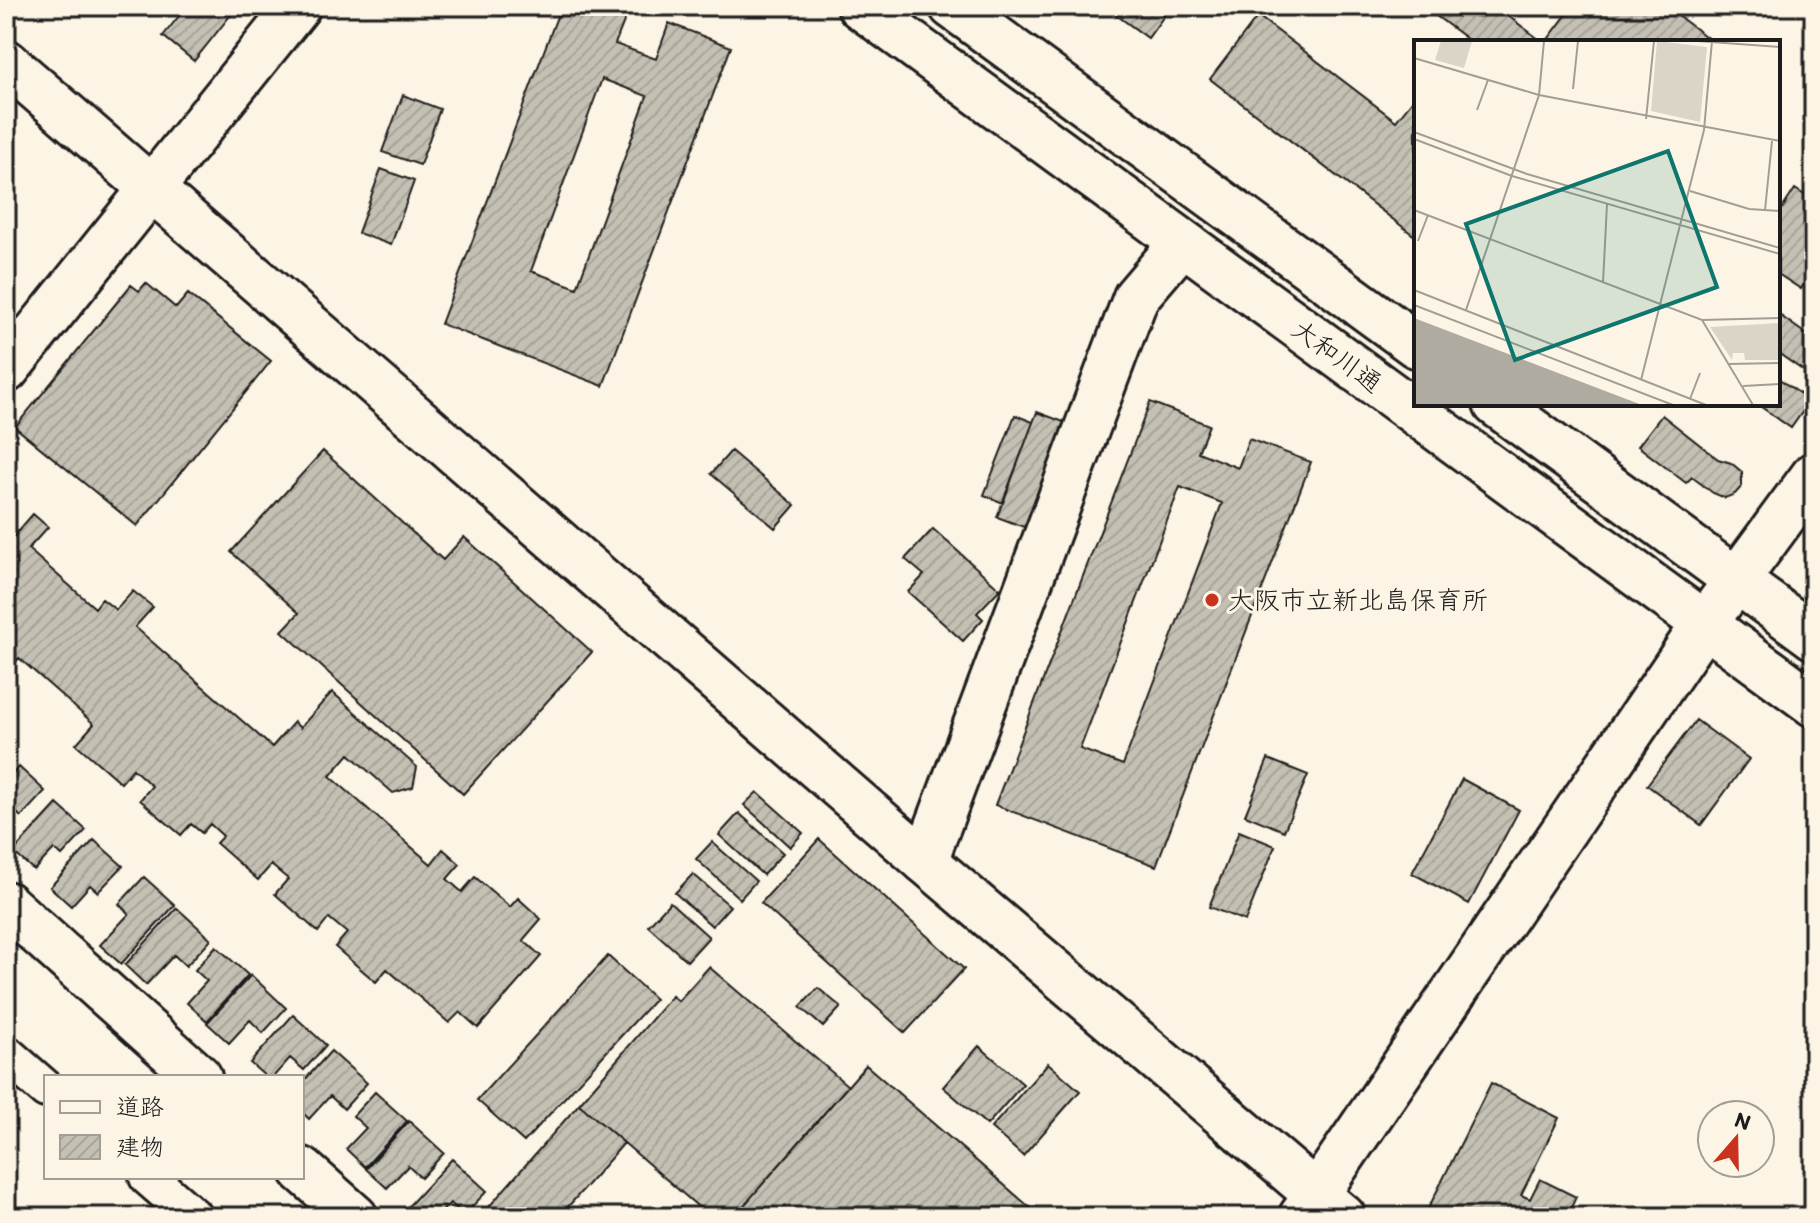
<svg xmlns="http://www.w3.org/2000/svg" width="1820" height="1223" viewBox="0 0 1820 1223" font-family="Itim,'Klee One',sans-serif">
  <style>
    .building { fill: url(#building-hatch); stroke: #1c1c1c; stroke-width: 2; fill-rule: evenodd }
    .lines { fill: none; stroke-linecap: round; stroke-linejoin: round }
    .pedestrian-casing { stroke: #1c1c1c; stroke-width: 42 }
    .minor-casing { stroke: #1c1c1c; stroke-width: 50 }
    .tertiary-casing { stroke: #1c1c1c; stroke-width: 50 }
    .pedestrian { stroke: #fcf5e5; stroke-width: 36 }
    .minor { stroke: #fcf5e5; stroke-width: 44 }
    .tertiary { stroke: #fcf5e5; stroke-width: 44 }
    .poi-dot { fill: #c8321e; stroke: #fcf5e5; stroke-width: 3 }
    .labels { text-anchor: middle; stroke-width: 6; stroke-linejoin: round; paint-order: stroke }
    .street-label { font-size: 26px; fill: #1c1c1c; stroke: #fcf5e5 }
    .poi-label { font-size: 26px; fill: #1c1c1c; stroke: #fcf5e5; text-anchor: start }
    .inset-road { fill: none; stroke: #a29e95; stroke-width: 2 }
    .view { fill: #0f766e; fill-opacity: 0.15; stroke: #0f766e; stroke-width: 4 }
    .inset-edge { fill: none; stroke: #1c1c1c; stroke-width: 4 }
  </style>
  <defs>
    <pattern id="building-hatch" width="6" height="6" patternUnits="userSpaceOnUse" patternTransform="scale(2)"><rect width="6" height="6" fill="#c4c0b3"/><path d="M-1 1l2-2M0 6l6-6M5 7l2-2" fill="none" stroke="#a8a499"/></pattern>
  </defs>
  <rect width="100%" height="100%" fill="#fcf5e5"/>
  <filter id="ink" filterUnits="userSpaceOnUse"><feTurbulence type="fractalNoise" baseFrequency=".0125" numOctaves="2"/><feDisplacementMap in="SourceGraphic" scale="16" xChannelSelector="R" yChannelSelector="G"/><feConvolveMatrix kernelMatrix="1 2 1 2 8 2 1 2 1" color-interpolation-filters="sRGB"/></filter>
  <g filter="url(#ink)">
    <path class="building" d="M187,6H226L233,12L194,61L163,36Z
      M561,6H616L628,11L615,44L656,59L669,23L731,47L603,386L441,324ZM602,79L647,96L577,288L531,271Z
      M1104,6H1171L1148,38Z
      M1423,6H1495L1540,40L1539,42H1471Z
      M1573,6H1665L1713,42H1546Z
      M1258,16L1396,121L1416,96V237L1210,79Z
      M403,95L440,109L420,165L382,152Z
      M381,169L414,181L391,245L358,233Z
      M1795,189L1814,201V269L1801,289L1778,274V215Z
      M146,283L176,308L188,294L271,361L137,526L15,427L131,285L139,291Z
      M1778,314L1814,340V378L1778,353Z
      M1778,378L1810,401L1791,428L1757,404H1778Z
      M1150,402L1209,425L1198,452L1238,468L1249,439L1311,462L1156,866L995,805ZM1180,487L1222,503L1123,765L1080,749Z
      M1037,412L1072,425L1032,530L997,517Z
      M1015,415L1033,422L1003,503L984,495Z
      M1662,415L1718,459L1731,463L1742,472V486L1735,494L1725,498L1713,493L1692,477L1686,483L1638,446Z
      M323,451L443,560L464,537L592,652L463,794L282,631L299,613L231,552Z
      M731,451L795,505L775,528L711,474Z
      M33,514L48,527L28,549L95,608L102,599L116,610L133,591L153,607L135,627L272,747L294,722L300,728L332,692L417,767L413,787L393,793L349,754L330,776L431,864L443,849L460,864L447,879L462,892L475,877L510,907L518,898L541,919L523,940L541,956L478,1028L460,1012L449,1023L387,969L376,982L335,947L347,933L329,918L318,932L275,894L288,879L271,865L258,880L216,843L223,836L210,824L202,833L191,824L181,835L140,800L152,786L133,769L121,783L76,744L94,724L19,658L6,673V531L13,537Z
      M933,529L1000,589L977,613L983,619L963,641L908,592L924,575L905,559Z
      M1696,720L1749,759L1701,825L1647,785Z
      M1268,759L1308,775L1284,831L1245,815Z
      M19,767L45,791L21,817L13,809L6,817V781Z
      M1462,779L1519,810L1469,904L1412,873Z
      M757,792L803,833L790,847L744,805Z
      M57,804L86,830L62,856L54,849L34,870L13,852Z
      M739,813L783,853L763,875L719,835Z
      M1239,831L1275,846L1245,921L1209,907Z
      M819,839L964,969L905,1033L761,903Z
      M94,840L123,866L98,892L90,885L71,906L50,887Z
      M712,842L756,881L740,899L696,859Z
      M693,874L730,906L712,926L675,893Z
      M144,877L175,905L121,964L100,945L129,914L119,904Z
      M670,902L709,937L687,961L648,926Z
      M177,908L211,939L186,966L174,955L146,985L125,965Z
      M216,946L248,975L207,1021L187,1003L207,981L195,970Z
      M608,956L655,999L524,1142L477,1100Z
      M709,967L848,1086L734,1217H710L579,1104L672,996L678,1001Z
      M251,975L286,1008L263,1033L250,1020L229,1043L207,1023Z
      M818,988L841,1007L823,1027L800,1007Z
      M293,1015L326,1045L304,1070L290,1058L273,1077H266L250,1063Z
      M979,1046L1023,1084L987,1125L943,1087Z
      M331,1051L367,1083L344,1109L330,1096L309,1119L302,1112V1083Z
      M1048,1063L1080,1091L1023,1156L991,1128Z
      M866,1065L1041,1217H734Z
      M1491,1083L1559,1118L1521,1195L1530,1199L1540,1179L1576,1197L1568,1214L1574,1217H1424Z
      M375,1092L407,1121L365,1167L346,1149L366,1128L353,1116Z
      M579,1104L624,1143L559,1217H480Z
      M409,1121L444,1153L421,1178L408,1166L387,1188L366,1169Z
      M452,1159L487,1191L464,1215L450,1203L437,1217H409L403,1212Z"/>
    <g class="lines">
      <g class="pedestrian-casing">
        <path id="pedestrian" d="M6,1054L46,1089
          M148,1177L194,1217"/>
      </g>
      <g class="minor-casing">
        <path id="minor" d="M925,861L1136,297L1182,243
          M6,904L199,1077
          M302,1170L355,1217
          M1301,1217L1705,623L1814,475"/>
      </g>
      <g class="tertiary-casing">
        <path id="tertiary" d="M860,6L1814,704
          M952,6L1416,345
          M6,62L925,861L1343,1217
          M6,370L298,6
          M1496,404L1814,637"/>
      </g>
      <use href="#pedestrian" class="pedestrian"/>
      <use href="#minor" class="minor"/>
      <use href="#tertiary" class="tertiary"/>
    </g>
  </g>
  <circle class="poi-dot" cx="1212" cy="600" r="8"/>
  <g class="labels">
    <g class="street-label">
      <text transform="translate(1337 356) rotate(36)" y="9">大和川通</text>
    </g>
    <g class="poi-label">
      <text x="1228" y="609">大阪市立新北島保育所</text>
    </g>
  </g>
  <g transform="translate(1414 40)">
    <rect width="366" height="366" fill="#fcf5e5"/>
    <path d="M27,1H58L50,28L21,20ZM243,1L293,7L286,82L237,71ZM366,283V320H331L330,313H319L318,320L296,287Z" fill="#dbd5c8"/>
    <path d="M0,278L228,365H0Z" fill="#b0aba1"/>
    <path class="inset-road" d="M283,1L366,7M0,18L125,55L366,101M159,49L164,1M63,70L74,40M232,79L240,1M0,92L113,134L366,208M0,99L98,136L366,214M276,151L335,169L366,171M0,170L288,280L366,278M351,170L358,101M4,201L14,175M189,243L193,164M0,250L292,365M0,265L259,365M52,270L125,55L130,1M288,280L339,365M315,324L366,323M227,340L290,90L298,1M329,346L366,344M276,359L286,333"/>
    <path class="view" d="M254,111L303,247L101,320L52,184Z"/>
    <rect width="366" height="366" class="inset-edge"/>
  </g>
  <rect width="1820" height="1223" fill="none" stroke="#fcf5e5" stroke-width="32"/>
  <rect x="16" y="16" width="1788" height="1191" fill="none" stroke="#1c1c1c" stroke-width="3" filter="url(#ink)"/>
  <rect x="44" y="1075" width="260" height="104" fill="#fcf5e5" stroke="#a29e95" stroke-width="2"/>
  <rect x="60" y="1101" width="40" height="12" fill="#fcf5e5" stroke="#a29e95" stroke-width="2"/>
  <text x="116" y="1115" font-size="24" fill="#1c1c1c">道路</text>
  <rect x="60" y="1135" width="40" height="24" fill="url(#building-hatch)" stroke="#a29e95" stroke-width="2"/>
  <text x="116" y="1155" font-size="24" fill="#1c1c1c">建物</text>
  <g transform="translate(1736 1139) rotate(20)"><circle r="38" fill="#fcf5e5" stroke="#a29e95" stroke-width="2"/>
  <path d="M0-6L14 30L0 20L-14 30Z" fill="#c8321e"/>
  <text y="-12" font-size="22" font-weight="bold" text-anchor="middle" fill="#1c1c1c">N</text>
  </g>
</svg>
